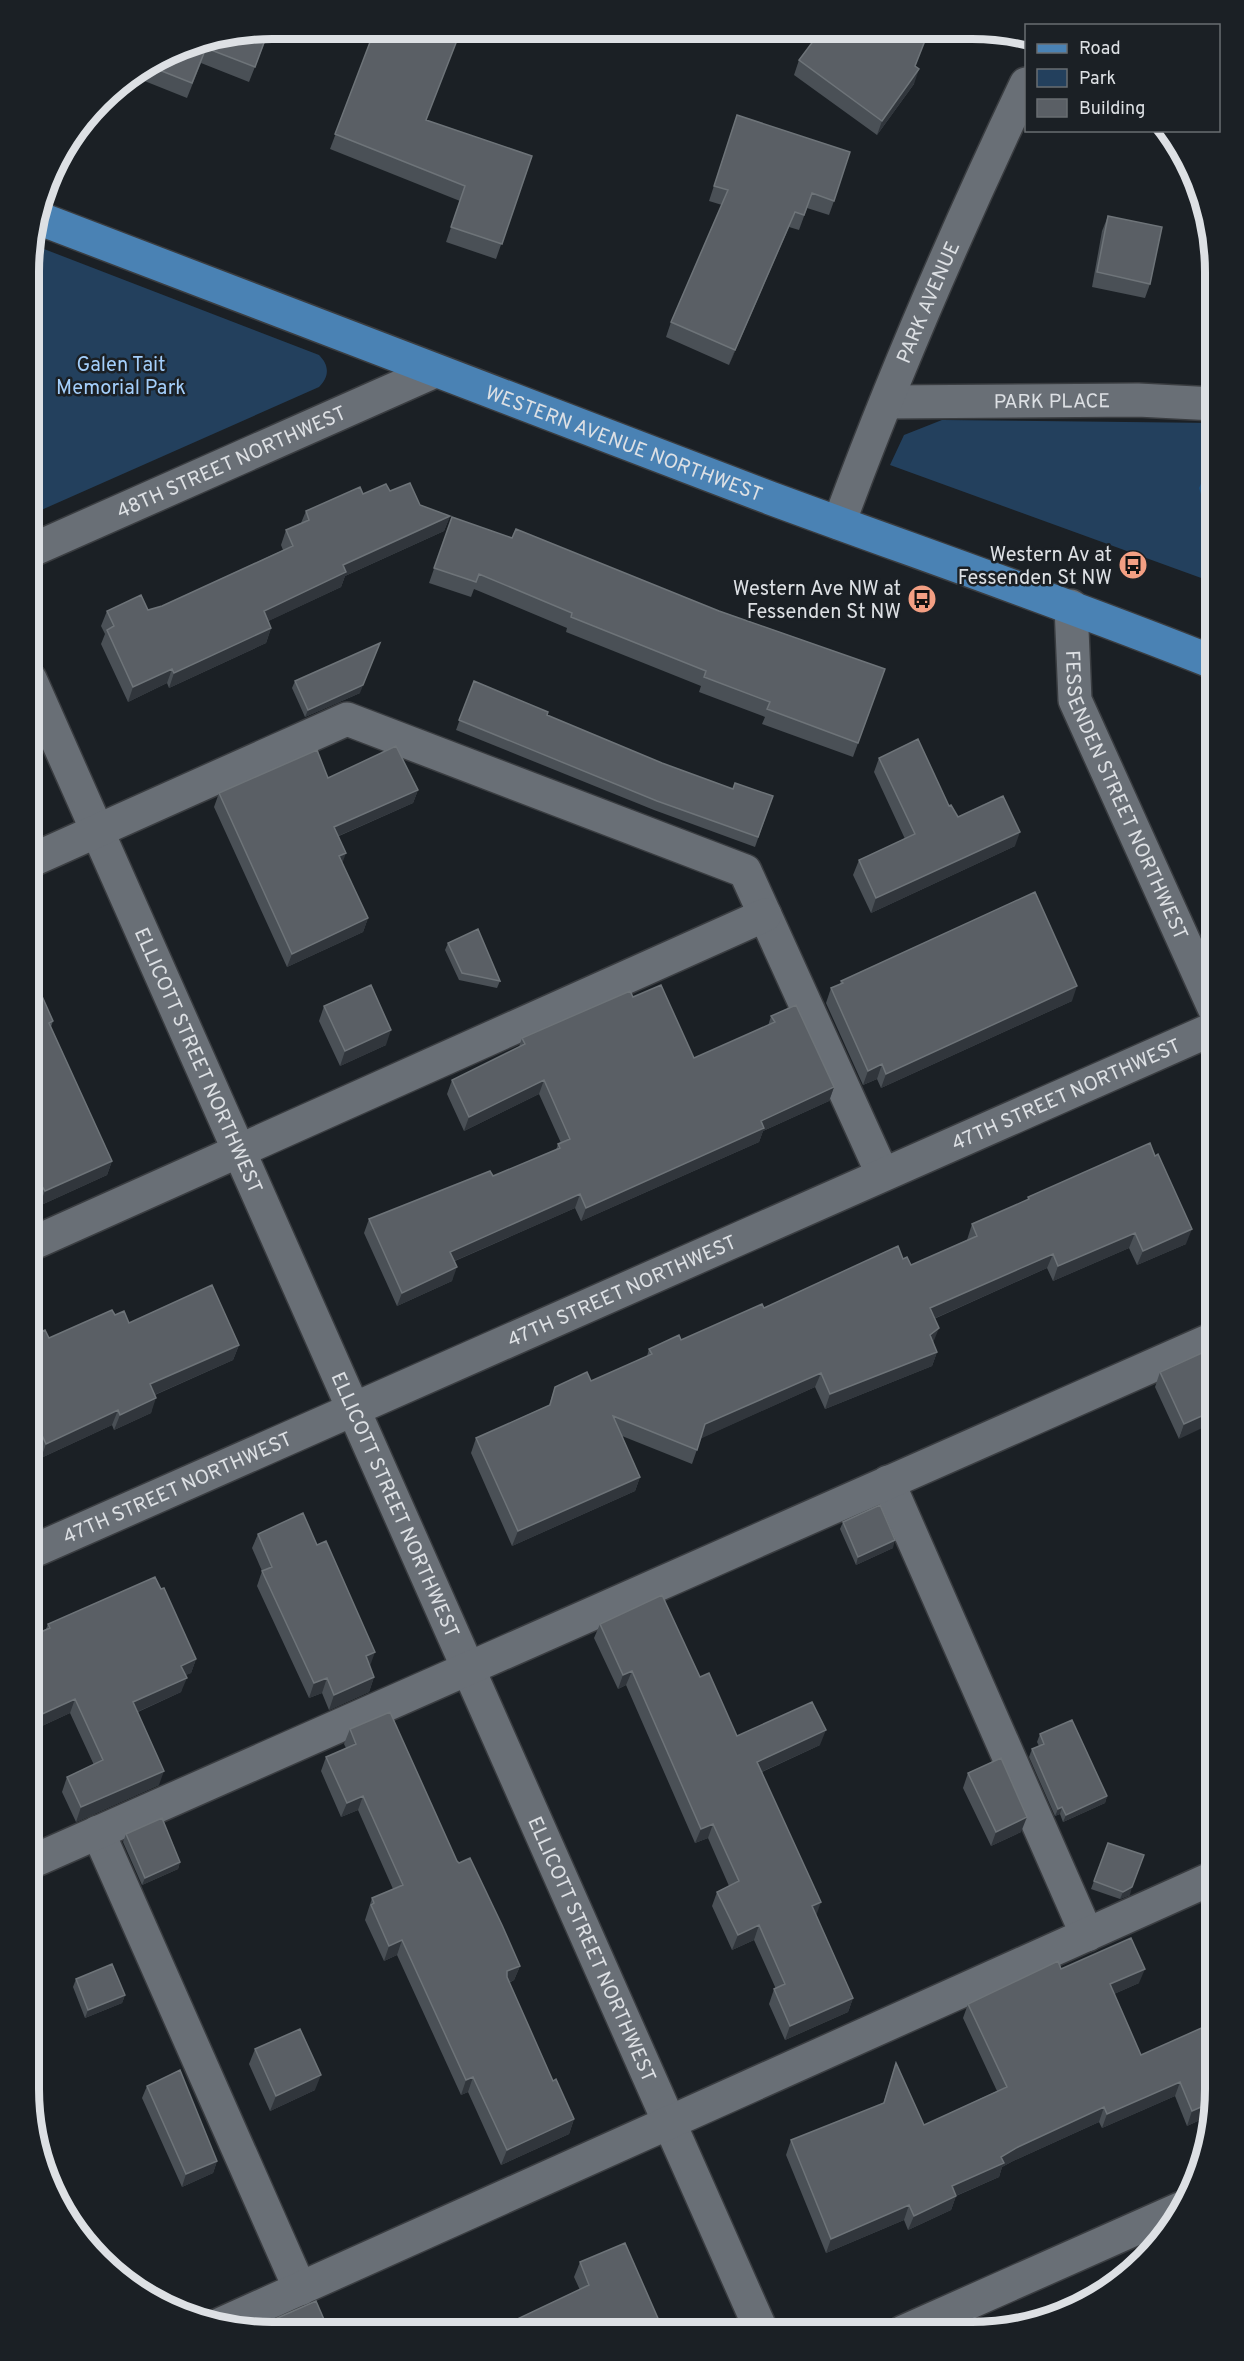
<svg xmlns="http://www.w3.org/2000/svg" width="1244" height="2361" viewBox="0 0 1244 2361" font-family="Overpass,sans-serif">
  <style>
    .green { fill: #23405d }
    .forest { fill: #1a4f80 }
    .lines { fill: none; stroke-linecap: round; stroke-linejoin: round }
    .minor-casing { stroke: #3a3d41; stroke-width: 36 }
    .major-casing { stroke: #3a3d41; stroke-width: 36 }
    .minor { stroke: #696f76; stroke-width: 33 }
    .major { stroke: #4a82b4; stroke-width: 33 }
    .wall { fill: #4a5056 }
    .shaded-wall { fill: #31363c }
    .building { fill: #5a5f65; stroke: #6e7479; stroke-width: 1.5 }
    .labels { text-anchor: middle; stroke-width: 5; stroke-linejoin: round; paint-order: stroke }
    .street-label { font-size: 20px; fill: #dde0e4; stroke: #1b2025 }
    .park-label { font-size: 20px; fill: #a4cffb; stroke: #1b2025 }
    .poi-label { font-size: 20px; fill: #dde0e4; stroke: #1b2025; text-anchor: end }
    .rim { fill: none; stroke: #dde0e4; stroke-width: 8 }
  </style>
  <rect width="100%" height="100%" fill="#1b2025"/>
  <path class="green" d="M31,244L319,355C329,365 330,376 319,387L30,515Z
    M942,420L1215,423V583L890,465L904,435Z"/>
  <path class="forest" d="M1215,454V537L1199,488Z"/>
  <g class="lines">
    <g class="minor-casing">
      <g id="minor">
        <path id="s1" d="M887,402L1138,400L1215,404"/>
        <path id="s2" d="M839,523C894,374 958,227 1026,84"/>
        <path id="s3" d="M30,551L433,372"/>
        <path id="s4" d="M1071,606L1075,700L1215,1010"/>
        <path id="s5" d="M30,679L762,2332"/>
        <path d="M30,861L347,719L745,871L882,1173"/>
        <path d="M29,1245L765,915"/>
        <path d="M888,1482L1087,1935"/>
        <path id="s6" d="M29,1553L1215,1028"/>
        <path d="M98,1832L300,2289"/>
        <path d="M29,1863L1215,1338"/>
        <path d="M219,2325L1215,1877"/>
        <path d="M903,2332L1182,2208"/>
      </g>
    </g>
    <g class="major-casing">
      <g id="major">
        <path id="s7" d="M38,218C281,313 525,406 770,498C919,553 1068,604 1215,663"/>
      </g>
    </g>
    <use href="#minor" class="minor"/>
    <use href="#major" class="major"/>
  </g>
  <path class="wall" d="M270,29L249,82L201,63L187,98L132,76L179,47Z
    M375,29L426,120L532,156L496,259L446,242L460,201L330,149Z
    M799,60L915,66L914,84L877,135L794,75Z
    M737,115L834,201L829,215L807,208L799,230L789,227L729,365L666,337L671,322L722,205L709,201Z
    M1108,216L1150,284L1145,298L1092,287L1102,231Z
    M390,491L420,505L450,516L444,531L345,576L341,587L268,621L271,628L266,643L169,688L167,683L128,702L101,644L105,634L101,626L107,611L148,610L162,606L283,550L281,545L286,530L301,523L306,511L363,494Z
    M452,517L885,669L853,757L762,724L765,717L699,692L701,686L566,632L567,628L474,589L471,597L429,583Z
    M295,681L360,693L305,717L292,688Z
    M474,681L547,715L662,763L733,789L773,796L755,847L654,810L456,730Z
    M879,758L949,806L958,817L1015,846L871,913L853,875L859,860L905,839L874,772Z
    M328,778L418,790L413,803L339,836L342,862L368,918L363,932L287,967L214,807L219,793Z
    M448,943L500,981L497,988L459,980L445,950Z
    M30,969L53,1021L51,1027L112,1161L107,1175L39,1206L35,1198L29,1200Z
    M841,981L1072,1001L881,1088L877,1079L863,1085L826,1003L831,988L840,984Z
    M633,997L694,1058L768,1026L771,1016L834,1087L829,1101L763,1131L759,1142L581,1221L575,1208L455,1261L452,1281L397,1306L364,1233L369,1219L493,1176L556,1150L558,1144L561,1143L539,1094L464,1131L447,1094L452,1080L519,1047L522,1038Z
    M324,1006L386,1045L340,1066L319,1021Z
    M1028,1197L1186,1244L1137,1265L1129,1248L1053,1281L1047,1268L934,1319L933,1343L937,1352L932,1366L825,1409L815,1387L701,1438L692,1464L622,1436L640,1477L635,1491L512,1546L471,1453L476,1438L549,1405L555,1387L591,1381L647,1356L649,1349L681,1340L764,1308L903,1259L911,1265L967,1240L972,1224L1027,1200Z
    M115,1315L129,1323L239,1345L233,1360L155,1395L151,1413L114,1430L112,1425L41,1458L36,1447L49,1338Z
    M1215,1347L1179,1439L1155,1387L1160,1372Z
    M843,1522L893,1548L856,1565L840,1529Z
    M258,1534L370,1666L374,1677L369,1692L329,1710L322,1693L309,1698L257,1586L262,1571L252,1548Z
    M161,1589L196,1659L191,1673L185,1675L181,1692L138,1712L159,1785L76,1822L62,1792L67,1777L94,1765L70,1713L29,1732V1637L46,1629L48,1624Z
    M600,1624L700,1677L737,1736L820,1745L762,1772L816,1915L853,1998L848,2012L785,2040L769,2004L774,1989H776L754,1940L732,1950L712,1906L717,1892L729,1886L708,1838L695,1843L626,1685L618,1689L594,1638Z
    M350,1729L457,1861L520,1966L514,1980L509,1983L553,2081L574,2119L569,2134L501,2165L468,2092L461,2095L397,1955L384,1961L365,1920L372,1898L393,1889L358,1810L341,1817L321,1771L326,1757L346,1748L344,1744Z
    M1040,1734L1107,1796L1105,1803L1063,1822L1060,1814L1055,1816L1029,1757L1032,1749L1039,1746L1037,1742Z
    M968,1773L1021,1832L991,1846L963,1788Z
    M126,1834L180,1862L178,1869L142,1885L123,1842Z
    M1108,1843L1130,1895L1120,1899L1091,1889Z
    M1061,1969L1139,1983L1114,1994L1141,2055L1215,2105L1213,2114L1187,2126L1175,2096L1102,2128L1099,2122L1013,2161L1002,2167L999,2177L956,2196L951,2210L908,2230L904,2220L826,2253L786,2155L791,2140L883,2104L896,2063L924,2125L997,2091L963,2018L968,2004Z
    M76,1979L125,1995L122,2003L85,2018L73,1987Z
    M255,2049L315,2090L270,2111L249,2064Z
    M147,2086L217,2161L213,2173L182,2187L142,2098Z
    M580,2262L664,2332L511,2327L513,2321L580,2290L574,2277Z
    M266,2323L329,2331L263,2330Z"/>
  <path class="shaded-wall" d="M919,69L914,84L877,135L882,121Z
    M795,212L789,227L729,365L735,350Z
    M450,516L444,531L345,576L341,587L258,626L264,611L343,565Z
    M271,628L266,643L169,688L174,673Z
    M380,643L360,693L305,717L308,710Z
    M172,669L167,683L128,702L133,687Z
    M418,790L413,803L329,840L334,827Z
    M1020,832L1015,846L871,913L876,898Z
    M346,853L341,867L339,856Z
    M368,918L363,932L287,967L292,954Z
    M1077,986L1072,1001L881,1088L886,1074Z
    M391,1030L386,1045L340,1066L345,1051Z
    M882,1064L877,1079L863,1085L868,1071Z
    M544,1080L539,1094L464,1131L469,1117Z
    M834,1087L829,1101L763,1131L759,1142L581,1221L586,1208L761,1121Z
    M112,1161L107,1175L39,1206L45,1191Z
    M40,1183L35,1198L29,1200V1197L33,1186Z
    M580,1194L575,1208L445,1265L450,1252Z
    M1192,1229L1186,1244L1137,1265L1143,1251Z
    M1135,1233L1129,1248L1053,1281L1058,1266Z
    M1053,1254L1047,1268L924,1323L930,1308Z
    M457,1267L452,1281L397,1306L402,1293Z
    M939,1328L933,1343L930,1335Z
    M239,1345L233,1360L145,1399L150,1384Z
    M937,1352L932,1366L825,1409L830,1394Z
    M821,1373L815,1387L700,1439L705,1424Z
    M156,1398L151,1413L114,1430L120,1415Z
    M118,1410L112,1425L41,1458L46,1444Z
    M1215,1410V1422L1179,1439L1184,1424Z
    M41,1433L36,1447L29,1450V1438Z
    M640,1477L635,1491L512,1546L518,1531Z
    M895,1540L893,1548L856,1565L858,1557Z
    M375,1652L370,1666L366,1656Z
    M196,1659L191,1673L175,1680L181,1666Z
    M632,1671L626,1685L618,1689L623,1675Z
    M374,1677L369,1692L329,1710L334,1695Z
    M187,1678L181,1692L128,1716L133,1702Z
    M327,1678L322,1693L309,1698L314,1683Z
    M75,1699L70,1713L29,1732V1720Z
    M826,1730L820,1745L752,1776L757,1762Z
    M164,1771L159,1785L76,1822L81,1807Z
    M363,1796L358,1810L341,1817L347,1803Z
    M1107,1796L1105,1803L1063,1822L1066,1815Z
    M1062,1807L1060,1814L1055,1816L1058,1809Z
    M1027,1817L1021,1832L991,1846L996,1832Z
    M713,1824L708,1838L695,1843L701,1829Z
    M180,1862L178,1869L142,1885L145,1878Z
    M1132,1887L1130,1895L1120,1899L1123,1892Z
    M821,1902L816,1916L812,1906Z
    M759,1925L754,1940L732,1950L738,1935Z
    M402,1940L397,1955L384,1961L389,1946Z
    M520,1966L514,1980L501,1986L507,1971Z
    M1145,1969L1139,1983L1105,1998L1110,1984Z
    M125,1995L122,2003L85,2018L88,2010Z
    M853,1998L848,2012L785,2040L790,2026Z
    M321,2075L315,2090L270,2111L276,2096Z
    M473,2077L468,2092L461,2095L466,2080Z
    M1180,2082L1175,2096L1102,2128L1107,2114Z
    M1215,2101L1213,2114L1187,2126L1192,2111Z
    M1104,2107L1099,2122L1013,2161L1002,2167L999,2177L946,2200L952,2186L1018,2147Z
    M574,2119L569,2134L501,2165L507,2150Z
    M217,2161L213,2173L182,2187L186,2174Z
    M956,2196L951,2210L908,2230L914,2216Z
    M909,2205L904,2220L826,2253L831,2239Z"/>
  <path class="building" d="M269,29L255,67L206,48L192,83L149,66L179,47Z
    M375,29L461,30L426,120L532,156L502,244L451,227L465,186L335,134Z
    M820,32L928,33L915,66L919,69L882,121L799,60Z
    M737,115L850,152L834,201L812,193L804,215L795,212L735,350L671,322L728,190L714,186Z
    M1108,216L1162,227L1150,284L1097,272Z
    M410,483L420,505L450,516L343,565L346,572L264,611L271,628L174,673L172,669L133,687L107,630L114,626L107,611L141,595L148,610L162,606L293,546L286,530L309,520L306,511L360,487L363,494L386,484L390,491Z
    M452,517L512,538L516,529L719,611L885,669L858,743L767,709L770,702L704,677L706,671L571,617L572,613L479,574L476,582L434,568Z
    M380,643L363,685L308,710L295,681Z
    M474,681L548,712L547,715L662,763L733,789L735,783L773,796L758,837L657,801L459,720Z
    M918,739L949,806L951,805L958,817L1003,796L1020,832L876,898L859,860L915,834L879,758Z
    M396,746L418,790L334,827L346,853L339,856L368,918L292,954L219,793L317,750L328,778Z
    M1035,892L1077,986L886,1074L882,1064L868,1071L831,988L843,983L841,981Z
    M478,929L500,981L462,973L448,943Z
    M30,969L53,1021L49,1023L112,1161L45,1191L40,1183L33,1186L30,1177Z
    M371,985L391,1030L345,1051L324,1006Z
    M661,985L694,1058L775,1022L771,1016L796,1005L834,1087L761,1121L764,1128L586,1208L580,1194L450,1252L457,1267L402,1293L369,1219L490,1171L493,1176L560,1148L558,1144L570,1139L544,1080L469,1117L452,1080L525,1044L522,1038L630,991L633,997Z
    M1150,1143L1155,1156L1158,1154L1192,1229L1143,1251L1135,1233L1058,1266L1053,1254L930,1308L939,1328L930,1335L937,1352L830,1394L821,1373L705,1424L697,1450L613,1416L640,1477L518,1531L476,1438L550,1405L555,1387L587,1372L591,1381L652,1354L649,1349L679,1335L681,1340L762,1304L764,1308L898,1246L903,1259L907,1257L911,1265L977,1236L972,1224L1029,1199L1028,1197Z
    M212,1285L239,1345L150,1384L156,1398L120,1415L118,1410L46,1444L41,1433L29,1438V1337L45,1330L49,1338L112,1310L115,1315L124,1311L129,1323Z
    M1215,1347V1410L1184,1424L1160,1372Z
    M880,1505L895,1540L858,1557L843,1522Z
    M303,1513L317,1545L326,1541L375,1652L366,1656L374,1677L334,1695L327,1678L314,1683L262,1571L272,1567L258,1534Z
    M155,1577L161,1589L164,1588L196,1659L181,1666L187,1678L133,1702L164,1771L81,1807L67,1777L103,1760L75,1699L29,1720V1637L50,1628L48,1624Z
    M662,1595L700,1677L709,1673L737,1736L812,1702L826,1730L757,1762L821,1902L812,1906L853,1998L790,2026L774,1989L785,1984L759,1925L738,1935L717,1892L739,1881L713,1824L701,1829L632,1671L623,1675L600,1624Z
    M390,1712L457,1861L459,1863L470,1858L502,1925L520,1966L507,1971V1977L553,2081L556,2079L574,2119L507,2150L473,2077L466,2080L402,1940L389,1946L371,1905L374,1903L372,1898L403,1885L363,1796L347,1803L326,1757L356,1744L350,1729Z
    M1072,1720L1107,1796L1066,1815L1062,1807L1058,1809L1032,1749L1044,1744L1040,1734Z
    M1001,1758L1027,1817L996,1832L968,1773Z
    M162,1818L180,1862L145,1878L126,1834Z
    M1108,1843L1144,1855L1132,1887L1123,1892L1094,1881Z
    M1131,1938L1145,1969L1110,1984L1141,2055L1215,2022V2101L1192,2111L1180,2082L1107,2114L1104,2107L1018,2147L1001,2157L1004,2163L952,2186L956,2196L914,2216L909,2205L831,2239L791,2140L884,2103L896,2063L924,2125L1007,2087L968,2004L1058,1961L1061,1969Z
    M112,1964L125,1995L88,2010L76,1979Z
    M300,2029L321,2075L276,2096L255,2049Z
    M180,2070L217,2161L186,2174L147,2086Z
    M49,2173L75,2230L70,2224L45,2175Z
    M94,2238L106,2266L85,2242Z
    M625,2243L664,2332L502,2331L515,2325L513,2321L589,2285L580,2262Z
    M316,2301L329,2331L269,2330L266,2323Z"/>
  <defs>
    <g id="bus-disc" transform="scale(1.5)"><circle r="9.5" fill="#f39f83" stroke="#1b2025"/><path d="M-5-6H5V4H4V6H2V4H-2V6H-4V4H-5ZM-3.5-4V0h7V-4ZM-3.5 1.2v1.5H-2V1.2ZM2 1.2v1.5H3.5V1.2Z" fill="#111"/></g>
  </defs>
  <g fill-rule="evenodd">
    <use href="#bus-disc" x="1133" y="565"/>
    <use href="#bus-disc" x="922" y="599"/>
  </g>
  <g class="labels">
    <g class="street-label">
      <text dy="7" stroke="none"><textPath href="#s2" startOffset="238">PARK AVENUE</textPath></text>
      <text dy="7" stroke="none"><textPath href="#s1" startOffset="165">PARK PLACE</textPath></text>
      <text dy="7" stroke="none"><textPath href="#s7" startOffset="628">WESTERN AVENUE NORTHWEST</textPath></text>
      <text dy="7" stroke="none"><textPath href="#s3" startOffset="220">48TH STREET NORTHWEST</textPath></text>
      <text dy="7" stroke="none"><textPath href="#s4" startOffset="200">FESSENDEN STREET NORTHWEST</textPath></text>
      <text dy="7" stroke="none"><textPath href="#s5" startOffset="417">ELLICOTT STREET NORTHWEST</textPath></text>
      <text dy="7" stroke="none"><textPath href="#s6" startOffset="1134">47TH STREET NORTHWEST</textPath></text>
      <text dy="7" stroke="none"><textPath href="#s6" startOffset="648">47TH STREET NORTHWEST</textPath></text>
      <text dy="7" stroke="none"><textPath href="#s6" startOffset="162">47TH STREET NORTHWEST</textPath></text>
      <text dy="7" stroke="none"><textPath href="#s5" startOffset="903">ELLICOTT STREET NORTHWEST</textPath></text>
      <text dy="7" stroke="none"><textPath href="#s5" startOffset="1389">ELLICOTT STREET NORTHWEST</textPath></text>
    </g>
    <g class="park-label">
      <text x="121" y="371">Galen Tait<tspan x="121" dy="23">Memorial Park</tspan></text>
    </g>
    <g class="poi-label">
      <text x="1112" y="561">Western Av at<tspan x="1112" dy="23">Fessenden St NW</tspan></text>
      <text x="901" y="595">Western Ave NW at<tspan x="901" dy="23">Fessenden St NW</tspan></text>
    </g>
  </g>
  <path d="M0 0H1244V2361H0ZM272 39H972A233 233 0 0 1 1205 272V2089A233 233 0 0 1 972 2322H272A233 233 0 0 1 39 2089V272A233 233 0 0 1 272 39Z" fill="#1b2025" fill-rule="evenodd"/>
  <path class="rim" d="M272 39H972A233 233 0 0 1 1205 272V2089A233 233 0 0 1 972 2322H272A233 233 0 0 1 39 2089V272A233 233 0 0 1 272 39Z"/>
  <rect x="1025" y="24" width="195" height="108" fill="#1b2025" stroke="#696d71" stroke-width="1.5"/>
  <rect x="1037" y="44" width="30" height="9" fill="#4a82b4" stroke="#696d71" stroke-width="1.5"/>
  <text x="1079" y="54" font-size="18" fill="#dde0e4">Road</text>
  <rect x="1037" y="69" width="30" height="18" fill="#23405d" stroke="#696d71" stroke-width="1.5"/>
  <text x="1079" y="84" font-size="18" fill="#dde0e4">Park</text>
  <rect x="1037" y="99" width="30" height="18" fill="#5a5f65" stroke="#696d71" stroke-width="1.5"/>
  <text x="1079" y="114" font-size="18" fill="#dde0e4">Building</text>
</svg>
